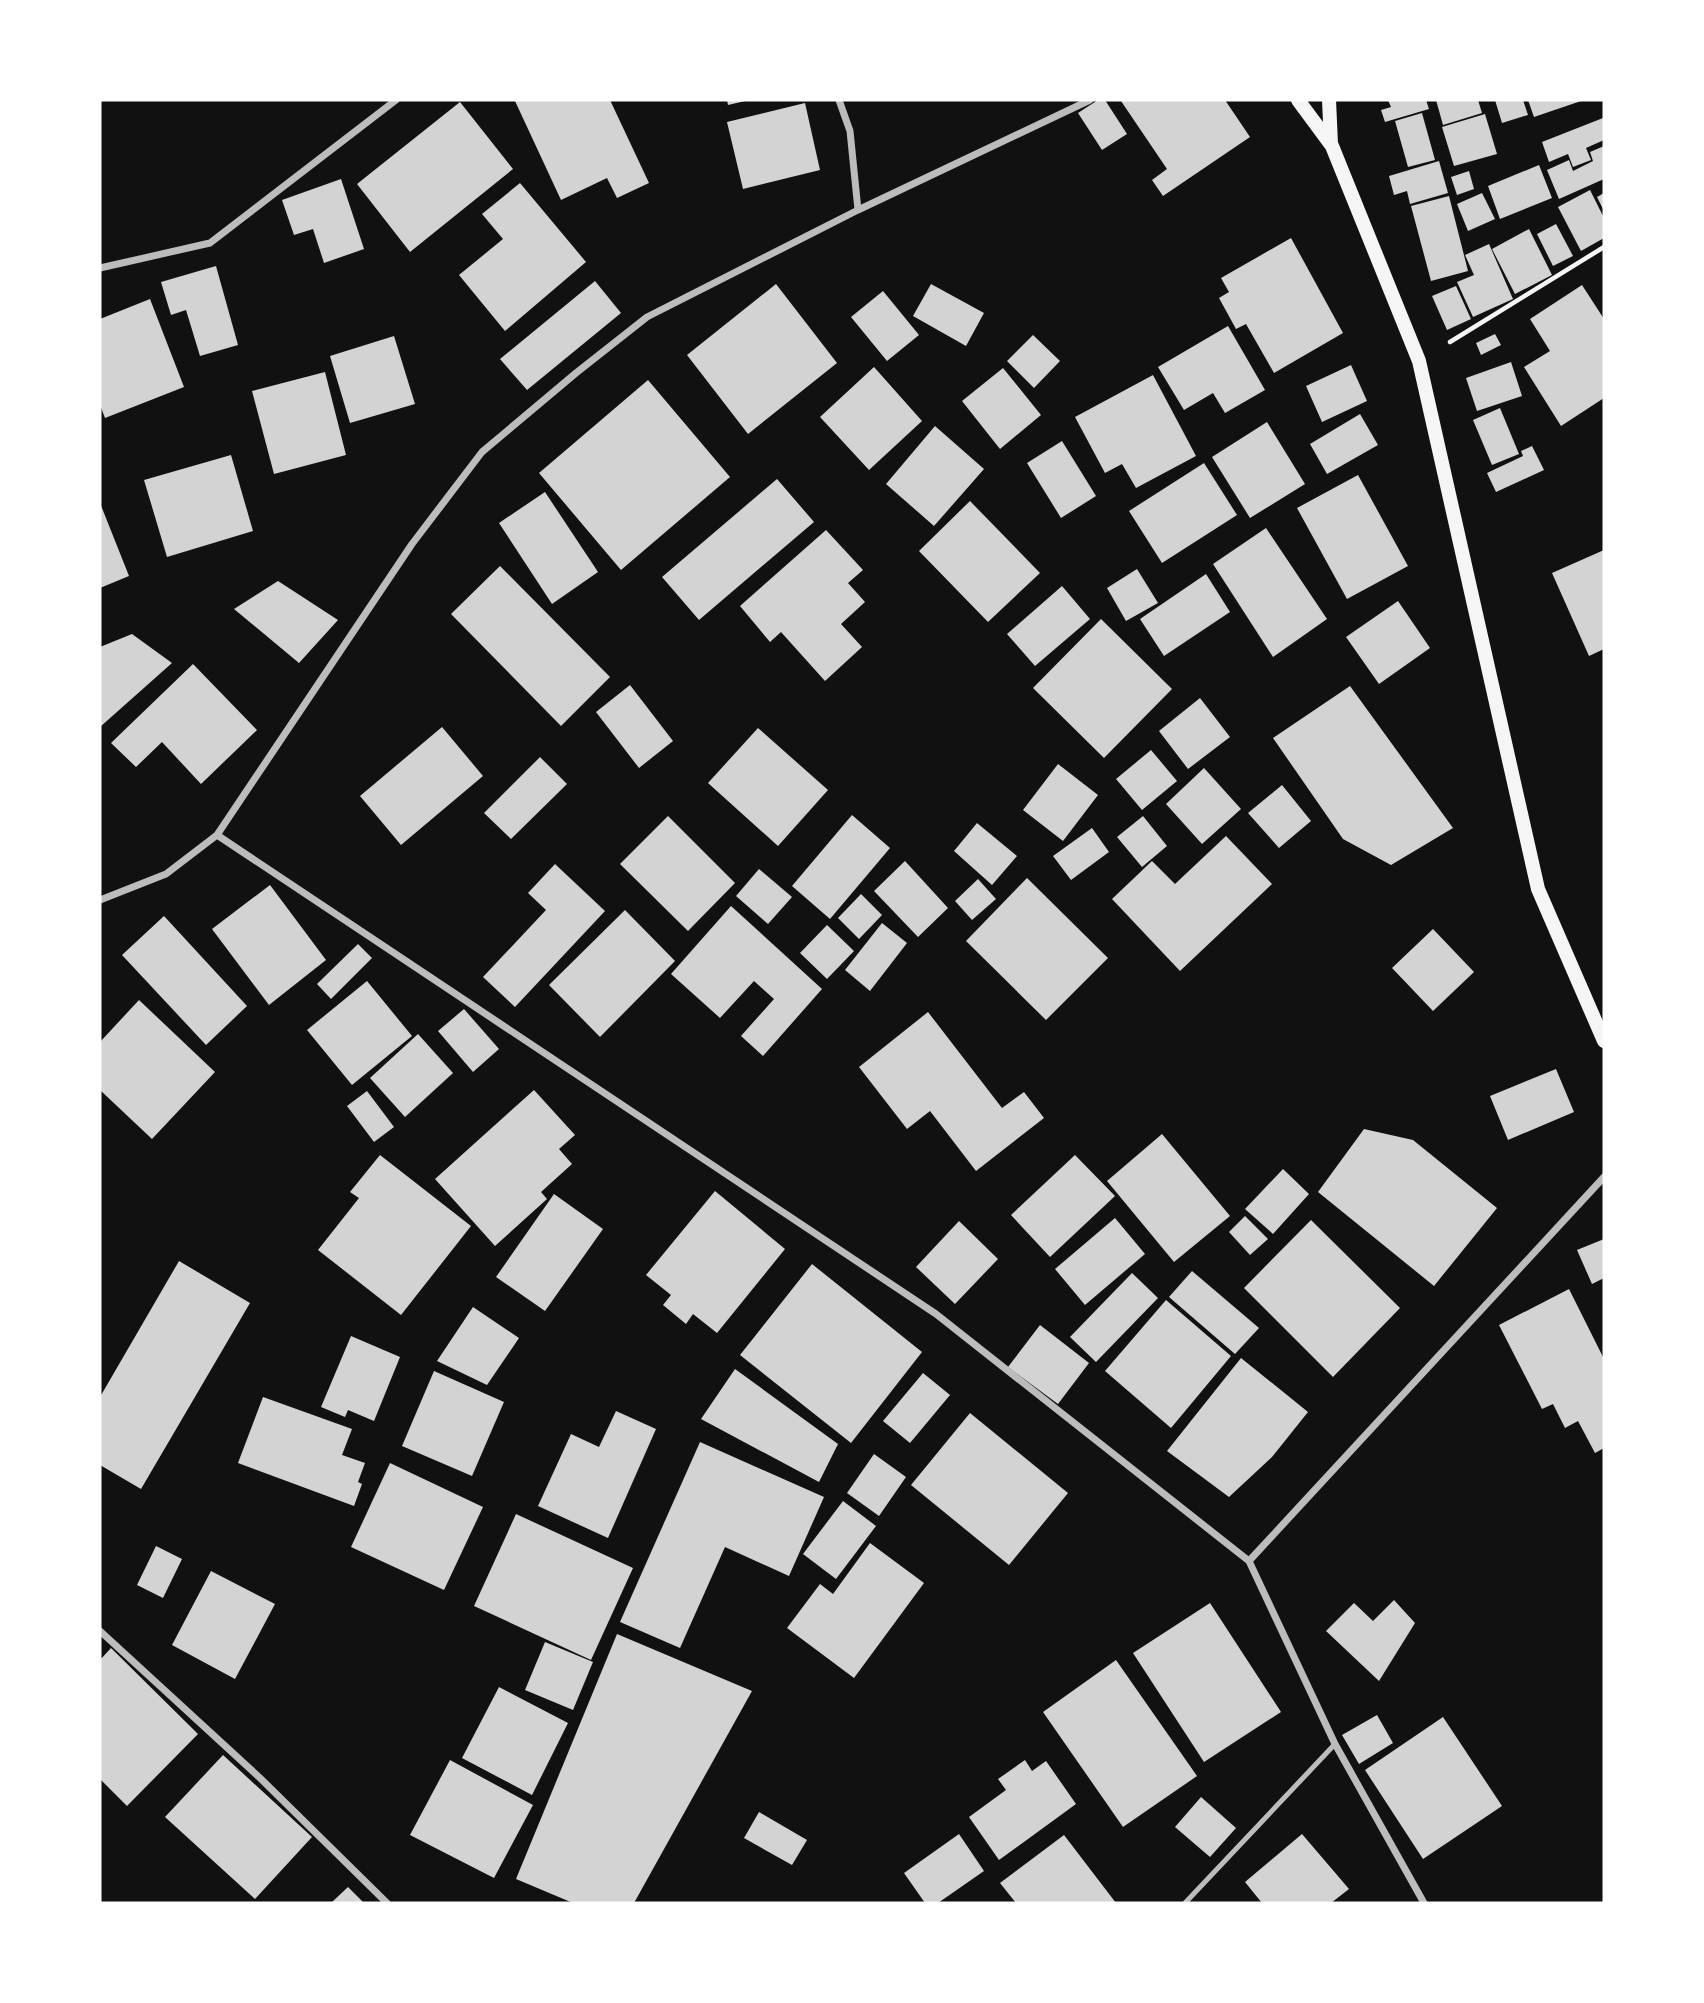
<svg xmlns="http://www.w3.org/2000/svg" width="1704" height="2003" viewBox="0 0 1704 2003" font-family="Overpass,sans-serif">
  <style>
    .building { fill: #d3d3d3 }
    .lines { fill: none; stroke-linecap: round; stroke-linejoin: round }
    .path { stroke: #f5f5f5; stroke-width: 4.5 }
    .service { stroke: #bcbcbc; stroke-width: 5 }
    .minor { stroke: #bcbcbc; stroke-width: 7 }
    .secondary { stroke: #f5f5f5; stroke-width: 14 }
  </style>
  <rect width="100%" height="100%" fill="#111"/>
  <path class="building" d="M518,100H610L649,183L617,198L607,178L561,200L515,101Z
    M727,100H745V101L728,105Z
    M1098,100H1105L1127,134L1102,150L1078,113Z
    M1122,100H1225L1250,137L1163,196L1152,180L1167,169L1121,101Z
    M1388,100H1426L1429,109L1385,122L1381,110L1391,107Z
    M1436,100H1478L1482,113L1443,125Z
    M1495,100H1523L1528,115L1502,123Z
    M1528,100H1584L1534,117Z
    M460,102L513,169L410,252L357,184Z
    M805,103L820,170L743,189L727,122Z
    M1422,113L1435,160L1408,167L1395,121Z
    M1485,114L1497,154L1454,166L1442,127Z
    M1603,118L1604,140L1586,148L1591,160L1573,167L1568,154L1549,162L1542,142Z
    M1604,146V179L1559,199L1547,170L1569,160L1573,171L1593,161L1590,152Z
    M1439,161L1448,193L1410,204L1407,191L1394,195L1389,176Z
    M1539,165L1552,198L1500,219L1488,186Z
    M1469,171L1474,189L1457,195L1451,177Z
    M341,179L364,249L324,263L313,229L294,235L282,200Z
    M520,183L586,262L505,331L459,275L503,239L482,214Z
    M1590,190L1604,218V238L1581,251L1558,207Z
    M1482,193L1495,219L1468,231L1457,204Z
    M1604,193V211L1597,197Z
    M1449,196L1468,271L1431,281L1411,206Z
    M1556,224L1573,256L1553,266L1537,234Z
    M1529,229L1552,275L1515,294L1492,249Z
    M1291,238L1343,333L1274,373L1246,324L1236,329L1219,298L1229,292L1221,278Z
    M1489,244L1513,299L1473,317L1457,282L1474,275L1465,255Z
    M216,266L238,345L200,356L186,310L171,315L161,282Z
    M595,281L621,313L527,390L500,359Z
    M776,284L837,363L748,434L687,355Z
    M931,284L984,313L966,346L913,316Z
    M1582,285L1604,319V398L1561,426L1524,367L1550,351L1530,319Z
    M1456,286L1471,319L1447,330L1432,296Z
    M883,291L919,335L887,361L851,317Z
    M150,299L184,387L105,418L100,405V319Z
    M1228,326L1265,390L1225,413L1213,393L1184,410L1158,367Z
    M1495,334L1501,345L1481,355L1476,343Z
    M1033,335L1060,361L1034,388L1007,361Z
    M394,336L415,404L350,423L330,356Z
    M1511,362L1522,396L1477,411L1466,378Z
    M1351,365L1367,401L1322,422L1306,386Z
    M874,367L922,421L869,470L820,417Z
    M1003,368L1041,415L1000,449L962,401Z
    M325,372L346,455L274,474L252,391Z
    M1153,375L1196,456L1136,488L1122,464L1105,473L1075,417Z
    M648,380L730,477L621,570L539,473Z
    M1500,408L1519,454L1492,465L1473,420Z
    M1360,414L1378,445L1327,474L1310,444Z
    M1267,422L1305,484L1250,518L1212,457Z
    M935,426L984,469L934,526L886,484Z
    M1062,441L1096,496L1061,518L1027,463Z
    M1532,446L1544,470L1496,492L1487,473L1523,456L1521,451Z
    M231,455L253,531L167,557L144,480Z
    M1204,463L1237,515L1162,563L1129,511Z
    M1358,475L1408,566L1347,599L1297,508Z
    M777,479L814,522L699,620L662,577Z
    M545,492L598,572L552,604L499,523Z
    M970,501L1040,573L988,622L919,551Z
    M100,503L129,576L100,588Z
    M1266,528L1327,619L1273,657L1213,564Z
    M826,530L863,570L848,583L865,602L841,624L862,647L825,681L781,632L770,642L740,606Z
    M1604,550V649L1589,656L1552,573Z
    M500,566L610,677L561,726L451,614Z
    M1137,569L1158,603L1126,621L1107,588Z
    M1206,574L1230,612L1164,656L1140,619Z
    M278,581L338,620L299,663L234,609Z
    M1062,586L1090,619L1035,666L1007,634Z
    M1398,601L1430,648L1379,684L1346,637Z
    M1101,619L1172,689L1104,758L1033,688Z
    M132,634L172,663L100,727V647Z
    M193,664L257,730L201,784L162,742L136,767L111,743Z
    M630,685L673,741L639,768L596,712Z
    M1350,686L1453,828L1391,865L1343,839L1273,738Z
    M1200,698L1230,737L1188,769L1159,731Z
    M442,727L483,776L401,845L360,796Z
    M758,728L828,790L778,846L708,783Z
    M1151,750L1177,781L1142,810L1116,779Z
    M540,757L567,784L511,839L484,813Z
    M1058,764L1098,795L1063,841L1023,810Z
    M1204,768L1241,809L1202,844L1166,804Z
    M1282,785L1311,821L1279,848L1248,813Z
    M852,815L890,848L830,919L792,886Z
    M668,816L735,883L688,931L620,864Z
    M1143,816L1167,846L1142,867L1117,837Z
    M977,823L1017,856L992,885L954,851Z
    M1092,828L1109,852L1071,880L1053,856Z
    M1226,836L1272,884L1180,971L1112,899L1152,861L1175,884Z
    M905,861L948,908L918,937L874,891Z
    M555,864L605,911L515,1007L483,977L546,910L528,893Z
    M759,869L792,897L768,924L736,896Z
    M1027,878L1108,958L1046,1020L966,941Z
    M978,879L996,899L972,920L955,901Z
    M270,885L326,960L269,1005L212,929Z
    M861,894L882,915L859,939L838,918Z
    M731,906L822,989L763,1056L741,1036L774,999L754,981L720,1018L671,974Z
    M625,910L675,961L600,1037L549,985Z
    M164,916L247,1006L206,1045L122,955Z
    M882,923L907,943L870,991L845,970Z
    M827,925L854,951L827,979L800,953Z
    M1433,929L1474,972L1433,1011L1392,968Z
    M358,944L372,958L331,999L317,984Z
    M367,981L412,1036L352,1085L307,1030Z
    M139,1000L215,1072L152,1139L100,1090V1042Z
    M464,1009L499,1049L473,1072L438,1031Z
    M928,1012L1002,1108L1024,1092L1044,1118L976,1171L930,1111L907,1129L859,1067Z
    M418,1034L453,1073L405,1117L370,1078Z
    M1556,1069L1574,1112L1508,1140L1490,1096Z
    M534,1090L575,1135L559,1149L572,1164L541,1192L547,1199L495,1246L435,1179Z
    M367,1091L394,1127L374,1142L347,1106Z
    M1364,1129L1413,1140L1497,1208L1434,1286L1318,1192Z
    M1162,1134L1230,1216L1174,1262L1107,1181Z
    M380,1155L471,1226L401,1315L318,1250L359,1198L350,1192Z
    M1075,1155L1115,1196L1050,1257L1011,1215Z
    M1283,1169L1309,1194L1273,1234L1245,1209Z
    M715,1191L785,1249L717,1333L693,1314L686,1324L663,1305L671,1295L646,1275Z
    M554,1194L603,1229L545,1311L496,1277Z
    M1245,1216L1268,1239L1250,1255L1229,1232Z
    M1115,1218L1145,1254L1085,1305L1055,1269Z
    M1311,1220L1400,1308L1333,1377L1244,1288Z
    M959,1221L998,1259L955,1304L916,1267Z
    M1604,1239V1278L1592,1284L1577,1250Z
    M179,1261L250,1303L141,1489L100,1465V1397Z
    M812,1264L922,1352L851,1443L740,1355Z
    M1192,1271L1259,1328L1235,1354L1169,1297Z
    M1132,1273L1158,1298L1096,1362L1070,1337Z
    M1569,1289L1604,1359V1448L1595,1453L1578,1421L1565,1428L1553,1404L1542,1409L1499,1325Z
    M1166,1300L1231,1356L1171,1428L1105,1371Z
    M473,1307L519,1338L487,1385L437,1361Z
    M1040,1325L1089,1363L1058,1404L1008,1367Z
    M351,1336L400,1357L374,1421L348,1410L345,1417L321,1407Z
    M1241,1358L1308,1412L1272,1457L1229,1497L1167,1451Z
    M735,1369L838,1444L819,1482L701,1419Z
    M434,1371L504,1402L472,1476L402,1446Z
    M923,1373L950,1395L910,1443L883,1421Z
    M263,1397L352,1429L342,1455L365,1463L358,1482L362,1484L354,1506L238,1463Z
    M616,1411L656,1429L608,1538L538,1506L571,1434L599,1447Z
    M970,1413L1068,1493L1009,1565L911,1485Z
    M700,1442L824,1497L789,1576L725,1547L680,1648L620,1622Z
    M874,1454L906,1477L879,1516L847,1493Z
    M390,1463L483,1507L444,1590L351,1547Z
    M843,1501L876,1526L836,1579L803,1554Z
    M516,1514L633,1568L591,1660L474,1606Z
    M870,1543L924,1583L854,1678L787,1628L820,1584L833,1594Z
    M156,1546L182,1559L163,1598L137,1585Z
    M211,1571L275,1604L235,1679L172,1645Z
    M1394,1600L1415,1623L1379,1681L1326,1631L1354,1603L1373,1621Z
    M1210,1603L1281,1712L1204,1762L1133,1653Z
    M617,1634L752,1691L634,1903H573L516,1879Z
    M545,1642L593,1662L573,1710L525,1690Z
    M111,1648L198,1734L127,1806L100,1779V1660Z
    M1116,1660L1197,1776L1123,1827L1043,1712Z
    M499,1687L568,1723L532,1795L462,1758Z
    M1377,1715L1393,1743L1359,1764L1342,1735Z
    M1443,1717L1502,1806L1423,1859L1365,1770Z
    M223,1755L312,1837L255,1899L165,1817Z
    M450,1760L533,1805L494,1878L410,1835Z
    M1025,1760L1032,1771L1046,1761L1076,1804L999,1860L969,1817L1006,1790L998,1779Z
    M1201,1797L1236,1828L1210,1857L1175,1827Z
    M759,1812L807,1840L792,1865L744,1838Z
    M959,1834L984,1871L938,1903H925L904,1873Z
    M1302,1834L1349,1889L1331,1903H1262L1245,1882Z
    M1064,1835L1116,1903H1016L1000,1883Z
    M348,1887L364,1903H331Z"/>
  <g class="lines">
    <path class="path" d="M1450,342L1604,247"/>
    <path class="service" d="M1185,1903L1335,1744"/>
    <path class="minor" d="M839,100L850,131L858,210
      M1090,100L858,210L647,317L576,373L482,452L412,544L217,835L936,1314L1249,1561L1604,1177
      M100,268L210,243L396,100
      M100,900L166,874L217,835
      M1249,1561L1335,1744L1424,1903
      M100,1631L260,1778L387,1903"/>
    <path class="secondary" d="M1298,100L1332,146L1419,361L1538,889L1604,1041
      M1329,100L1331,144"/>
  </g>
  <rect width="1704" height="2003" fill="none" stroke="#ffffff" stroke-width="203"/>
</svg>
